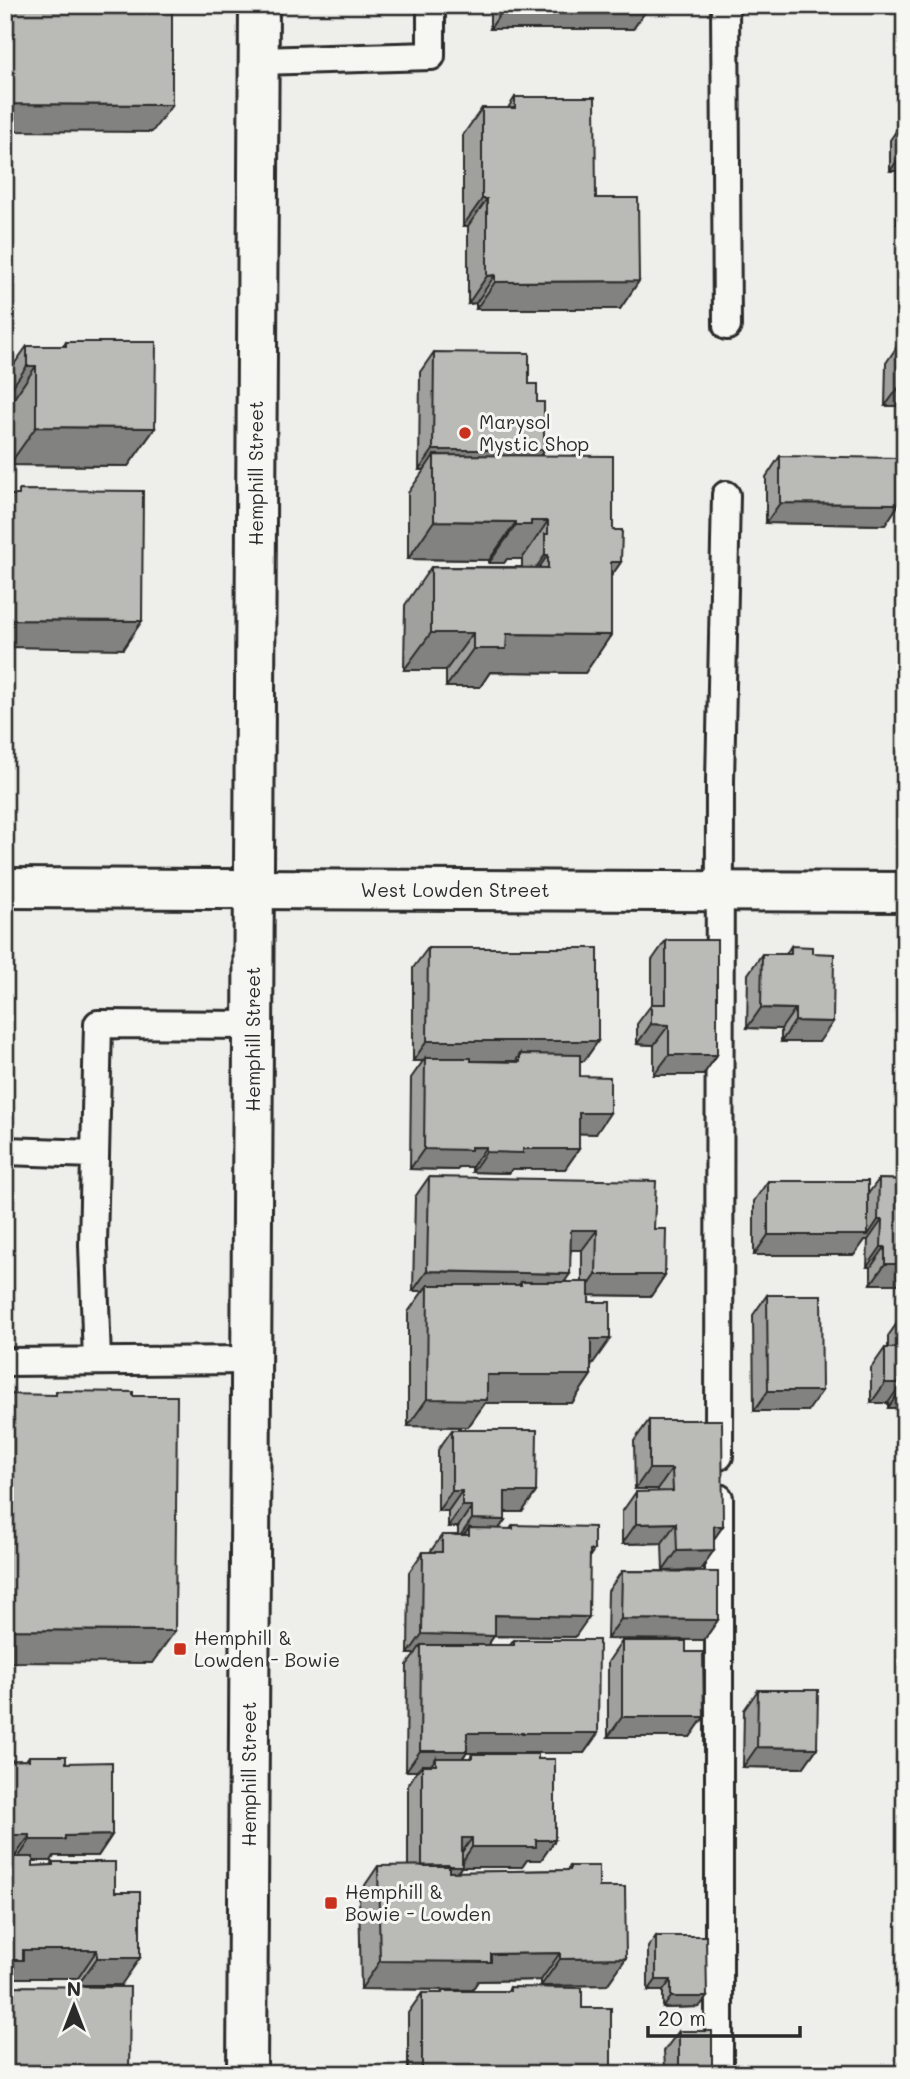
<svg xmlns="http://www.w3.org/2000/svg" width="910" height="2079" viewBox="0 0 910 2079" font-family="Mali,sans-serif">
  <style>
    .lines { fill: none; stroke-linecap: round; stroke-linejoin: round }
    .lane-casing { stroke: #2b2b2b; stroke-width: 32 }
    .street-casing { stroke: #2b2b2b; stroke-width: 44 }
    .secondary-casing { stroke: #2b2b2b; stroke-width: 44 }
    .lane { stroke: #f6f6f2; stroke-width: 26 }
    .street { stroke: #f6f6f2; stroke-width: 38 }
    .secondary { stroke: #f6f6f2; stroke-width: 38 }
    .wall { fill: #a0a09d; stroke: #2b2b2b; stroke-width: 2; fill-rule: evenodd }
    .shaded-wall { fill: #828280; stroke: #2b2b2b; stroke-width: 2 }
    .building { fill: #babab7; stroke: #2b2b2b; stroke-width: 2 }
    .poi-dot { fill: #c8321e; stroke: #f6f6f2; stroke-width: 2.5 }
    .labels { text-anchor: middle; stroke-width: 6; stroke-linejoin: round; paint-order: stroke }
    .poi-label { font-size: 19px; fill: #2b2b2b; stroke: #f6f6f2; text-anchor: start }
    .street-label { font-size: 19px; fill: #2b2b2b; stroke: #f6f6f2 }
  </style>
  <rect width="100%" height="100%" fill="#eeeeea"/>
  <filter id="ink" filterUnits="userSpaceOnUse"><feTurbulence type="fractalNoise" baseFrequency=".0143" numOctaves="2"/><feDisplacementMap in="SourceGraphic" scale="14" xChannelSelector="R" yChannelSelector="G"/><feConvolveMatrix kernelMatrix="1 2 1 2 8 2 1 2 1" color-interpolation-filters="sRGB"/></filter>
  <g filter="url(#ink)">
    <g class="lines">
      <g class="lane-casing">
        <path id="lane" d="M725,5L727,326
          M259,61L431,56V5
          M5,1151L95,1154
          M97,1361L93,1245L98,1024L253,1025
          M5,1362L251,1360
          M719,1456L720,781L726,495
          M719,1498V2074"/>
      </g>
      <g class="street-casing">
        <path id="street" d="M5,888L905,892"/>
      </g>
      <g class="secondary-casing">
        <path id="secondary" d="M247,2074L259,5"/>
      </g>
      <use href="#lane" class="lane"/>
      <use href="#street" class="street"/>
      <use href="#secondary" class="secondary"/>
    </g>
    <path class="wall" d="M490,5H650L633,29H490Z
      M905,38V101H900L901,43Z
      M515,97L596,198L639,281L620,309H476V303L468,304V226H463V135L482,108H508Z
      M904,120L905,225L897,224V171H890V140Z
      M66,342L155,428L128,466L9,465L10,404H5V377L27,346H63Z
      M900,342L905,343V461L900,460V406H885L886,363Z
      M434,352L529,384L537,402L544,450L541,456L613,530L621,562L611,576V635L585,673L490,672L480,687H446V670H404L405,605L431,567H522V559H507L504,563H489V560L408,559V493L424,470H419L420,372Z
      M780,456L899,504L885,525L766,523V477Z
      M905,597V644H900V604Z
      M905,718V796H903Z
      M666,940L717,1055L703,1075H654V1045L637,1044V1024L652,1004V960Z
      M791,946L819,1042H781V1029L747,1028L748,974L762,954H786Z
      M428,948L598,1041L584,1061H580V1076L596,1134L579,1133V1149L565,1169H512L509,1173L472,1172V1167H459L457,1170L410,1169L411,1078L423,1061H413V968ZM471,1061H516L515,1062Z
      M905,963V1002H900V970Z
      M905,1127V1172H904Z
      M429,1177L654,1229L665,1275L651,1296L589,1295L591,1375L572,1403H485L468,1427L408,1426V1312L423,1291H413L415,1197ZM571,1250H582V1282H565Z
      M879,1179L905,1180V1284H871V1267H867L868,1240H865L854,1255H754V1201L768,1181L868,1194Z
      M767,1295L808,1411H754L753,1315Z
      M902,1316H905V1414H903V1408H888V1403H871V1368L885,1348H888V1336Z
      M649,1420L723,1526L714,1539V1550L700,1570L664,1571L718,1620L704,1640L607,1639L608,1591L622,1571H663L662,1543L622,1544V1512L636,1492H658V1489H635L634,1441Z
      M452,1430L536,1492L522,1512H505V1520L499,1529H510L513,1525L594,1550L590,1556L575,1637L494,1636L488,1645H510L514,1640L598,1733L584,1753H466L463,1758H470L472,1754L538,1759L555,1840L541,1860H527L522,1867H461L458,1872L567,1870L570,1866L599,1887L626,1958L607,1985L541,1986V1980L478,1981L472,1990L361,1989L359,1894L378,1866H408V1785L417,1771H406L407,1665L415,1654H408L409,1572L423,1552H430L442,1535H458V1527H448V1511H438V1450Z
      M622,1641L686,1652L704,1717L690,1737H608V1662Z
      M758,1690L817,1748L803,1768L743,1767L744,1710Z
      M29,1756L66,1763L112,1835L98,1856H54L51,1861H33V1866L51,1865L53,1862L115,1892L121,1985H78V1978H10L16,1855H5V1761L26,1760Z
      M656,1936L699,2007L663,2008V1991H648V1947Z
      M510,1987L582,2008L610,2074H408V2013L422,1993H441L442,1991H508Z
      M679,2031L712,2074H640L643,2070H662L665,2067L664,2051Z"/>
    <path class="shaded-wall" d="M506,5H650L633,29H490Z
      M885,5H905V7L885,6Z
      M5,104L172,105L152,132L5,131Z
      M904,151L905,160L897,171H890Z
      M482,199H487L468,226H463Z
      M905,213V225L897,224Z
      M495,275L476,303L468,304L487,276Z
      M639,281L620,309H476L495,282Z
      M27,366H36L10,404H5V397Z
      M900,386H905V400L900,406H885Z
      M36,427L155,428L128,466L9,465Z
      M433,450H544L530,471L434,455L424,470H419Z
      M905,453V461L900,460Z
      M780,503L899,504L885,525L766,523Z
      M434,521L516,522L489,560L408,559Z
      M531,521H548L522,559H507L504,563H489L516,525Z
      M545,555H548L521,593H518Z
      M611,562H621L595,600Z
      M5,620L142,621L123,649L5,647Z
      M431,633H473L446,670H404Z
      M507,634L611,635L585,673L490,672L480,687H446L473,649Z
      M905,637V644H900Z
      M905,995V1002H900Z
      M761,1008L795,1009L781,1029L747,1028Z
      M795,1021L833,1022L819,1042H781Z
      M651,1024L669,1025L654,1045L637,1044Z
      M427,1041H598L584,1061H520V1054L516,1061H425V1058L423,1061H413Z
      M669,1055H717L703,1075H654Z
      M579,1113H610L596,1134L565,1133Z
      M486,1147L472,1167H459L457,1170L410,1169L424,1149Z
      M523,1149H579L565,1169H512L509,1173L472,1172L486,1152Z
      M878,1220H882L868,1240H865L854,1255H754L768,1235H868Z
      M571,1230H597L582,1250H557Z
      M881,1247H885L871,1267H867Z
      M885,1264H905V1284H871Z
      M427,1271L570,1274L556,1294L521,1285V1282L513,1293L428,1285L423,1291H413Z
      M596,1275H665L651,1296L582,1295Z
      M591,1339H610L591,1366Z
      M487,1375H591L572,1403H485L468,1427L408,1426L427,1399Z
      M885,1383H902L888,1403H871Z
      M902,1388H905V1405L903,1408H888Z
      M768,1391H822L808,1411H754Z
      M649,1469H672L658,1489H635Z
      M452,1491H462L448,1511H438Z
      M505,1492H536L522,1512H491Z
      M462,1506H472L458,1527H448Z
      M472,1519L505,1520L491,1540L469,1535V1528L461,1539H458Z
      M676,1523L662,1543L622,1544L636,1524Z
      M714,1526H723L709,1546Z
      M714,1550L700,1570L663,1571L677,1551Z
      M495,1615L589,1617L575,1637L494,1636L480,1656L421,1645L415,1654H408L422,1634Z
      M621,1619L718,1620L704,1640L607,1639Z
      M5,1630L175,1631L152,1663L5,1662Z
      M622,1717H704L690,1737H608Z
      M467,1733H598L584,1753H466L453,1771L436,1765V1758L427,1771L422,1765L417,1771H406L420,1751Z
      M757,1747L817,1748L803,1768L743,1767Z
      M5,1835H30L16,1855H5Z
      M112,1835L98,1856H54L51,1861H16L30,1840L65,1836Z
      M462,1838H472L458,1858Z
      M536,1840H555L541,1860H527L522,1867H461L448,1886L422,1866H459L472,1847Z
      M23,1950H97L78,1978H10L5,1984V1960Z
      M560,1953L541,1980L478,1981L472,1990L361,1989L380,1961L491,1954Z
      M97,1958H140L121,1985H78Z
      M626,1958L607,1985L541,1986L560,1959Z
      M656,1980H671L663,1991H648Z
      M671,1997H707L699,2007L663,2008Z
      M5,2073L81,2074H5Z"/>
    <path class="building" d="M5,5H172V105L5,104Z
      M515,97H595L596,198H638L639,281L495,282V275L487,276V199H482V108H515Z
      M904,120H905V151H904Z
      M66,342H156L155,428L36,427V366H27V346H66Z
      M900,342L905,343V386H900Z
      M434,352L529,353V384H537V402H544V450H433Z
      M434,455L613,456V530H622L621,562H611V635L507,634L506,649H473V633H431V567L548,568V555H545V534H548V521H531V525H516V522L434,521Z
      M780,456L900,458L899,504L780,503Z
      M19,490L143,491L142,621L5,620V495H19Z
      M666,940H717V1055H669V1025L651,1024V1004H666Z
      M791,946L812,947V953L834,954L833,1022L795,1021V1009L761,1008L762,954H791Z
      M428,948H598V1041H427Z
      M520,1054L580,1055V1076L610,1077V1113H579V1149H523V1153L486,1152V1147H471V1150L424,1149L425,1058H471V1061L520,1062Z
      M429,1177L656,1181L654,1229H666L665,1275H596L597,1230H571L570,1274L427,1271Z
      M879,1179L905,1180V1264H885V1247H881L882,1220H878Z
      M768,1181H868V1235H768Z
      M521,1282H589V1302H610V1339H591V1375H487V1400L427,1399L428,1285H521Z
      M767,1295H821L822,1391H768Z
      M902,1316H905V1388H902V1383H885V1348H902Z
      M56,1391L133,1392V1396H177L175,1631L5,1630V1394L56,1395Z
      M649,1420H722L723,1526H714V1550L677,1551L676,1523L636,1524V1492L673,1491L672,1469H649Z
      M452,1430H537L536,1492H505V1520L472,1519V1506H462V1491H452Z
      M513,1525L594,1527V1550H590L589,1617L495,1615V1636L422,1634L423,1552H442V1535H469V1528L513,1529Z
      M622,1571L718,1572V1620L621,1619Z
      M514,1640H599L598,1733H467V1751H420L421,1645H514Z
      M622,1641H686V1652H703L704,1717H622Z
      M758,1690H818L817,1748L757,1747Z
      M472,1754H538V1759H555V1840H536V1847H472V1838H462V1866H422V1765H436V1758H472Z
      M29,1756H66V1763L112,1762V1835L65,1836V1840H30V1835H5V1761L29,1760Z
      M5,1857H33V1866L53,1865V1862H115V1892H140V1958H97V1950H23V1960H5Z
      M449,1865V1872L570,1870V1866H599V1887H625L626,1958L560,1959V1953L491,1954V1962L380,1961L378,1866Z
      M656,1936H706L707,1997H671V1980H656Z
      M5,1986L130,1987L129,2074L5,2073Z
      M510,1987L582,1988V2008H611V2073L579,2072V2074H422V1993H442V1991H510Z
      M679,2031H712V2074H643V2070H664V2067H679Z"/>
  </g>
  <g class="poi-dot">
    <circle cx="465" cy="433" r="7"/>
    <rect x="173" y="1642" width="14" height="14" rx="3.5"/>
    <rect x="324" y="1896" width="14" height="14" rx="3.5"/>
  </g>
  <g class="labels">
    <g class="poi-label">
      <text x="479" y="429">Marysol<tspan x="479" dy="22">Mystic Shop</tspan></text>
      <text x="194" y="1645">Hemphill &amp;<tspan x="194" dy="22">Lowden - Bowie</tspan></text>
      <text x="345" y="1899">Hemphill &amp;<tspan x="345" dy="22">Bowie - Lowden</tspan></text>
    </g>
    <g class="street-label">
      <text transform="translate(256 473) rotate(-90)" y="7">Hemphill Street</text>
      <text x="455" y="897">West Lowden Street</text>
      <text transform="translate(253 1039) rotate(-90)" y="7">Hemphill Street</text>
      <text transform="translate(249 1774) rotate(-90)" y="7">Hemphill Street</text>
    </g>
  </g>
  <rect width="910" height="2079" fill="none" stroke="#f6f6f2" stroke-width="28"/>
  <rect x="14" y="14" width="882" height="2051" fill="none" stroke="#2b2b2b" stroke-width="2.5" filter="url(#ink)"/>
  <g transform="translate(74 2006)" stroke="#f6f6f2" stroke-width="5" paint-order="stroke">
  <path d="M0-5L12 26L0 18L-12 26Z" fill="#2b2b2b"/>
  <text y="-10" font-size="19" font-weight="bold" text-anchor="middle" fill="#2b2b2b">N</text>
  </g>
  <path d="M648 2026v10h152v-10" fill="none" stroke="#2b2b2b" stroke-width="3.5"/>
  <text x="658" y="2026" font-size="21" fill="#2b2b2b" stroke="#f6f6f2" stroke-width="5" paint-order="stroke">20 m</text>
</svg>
